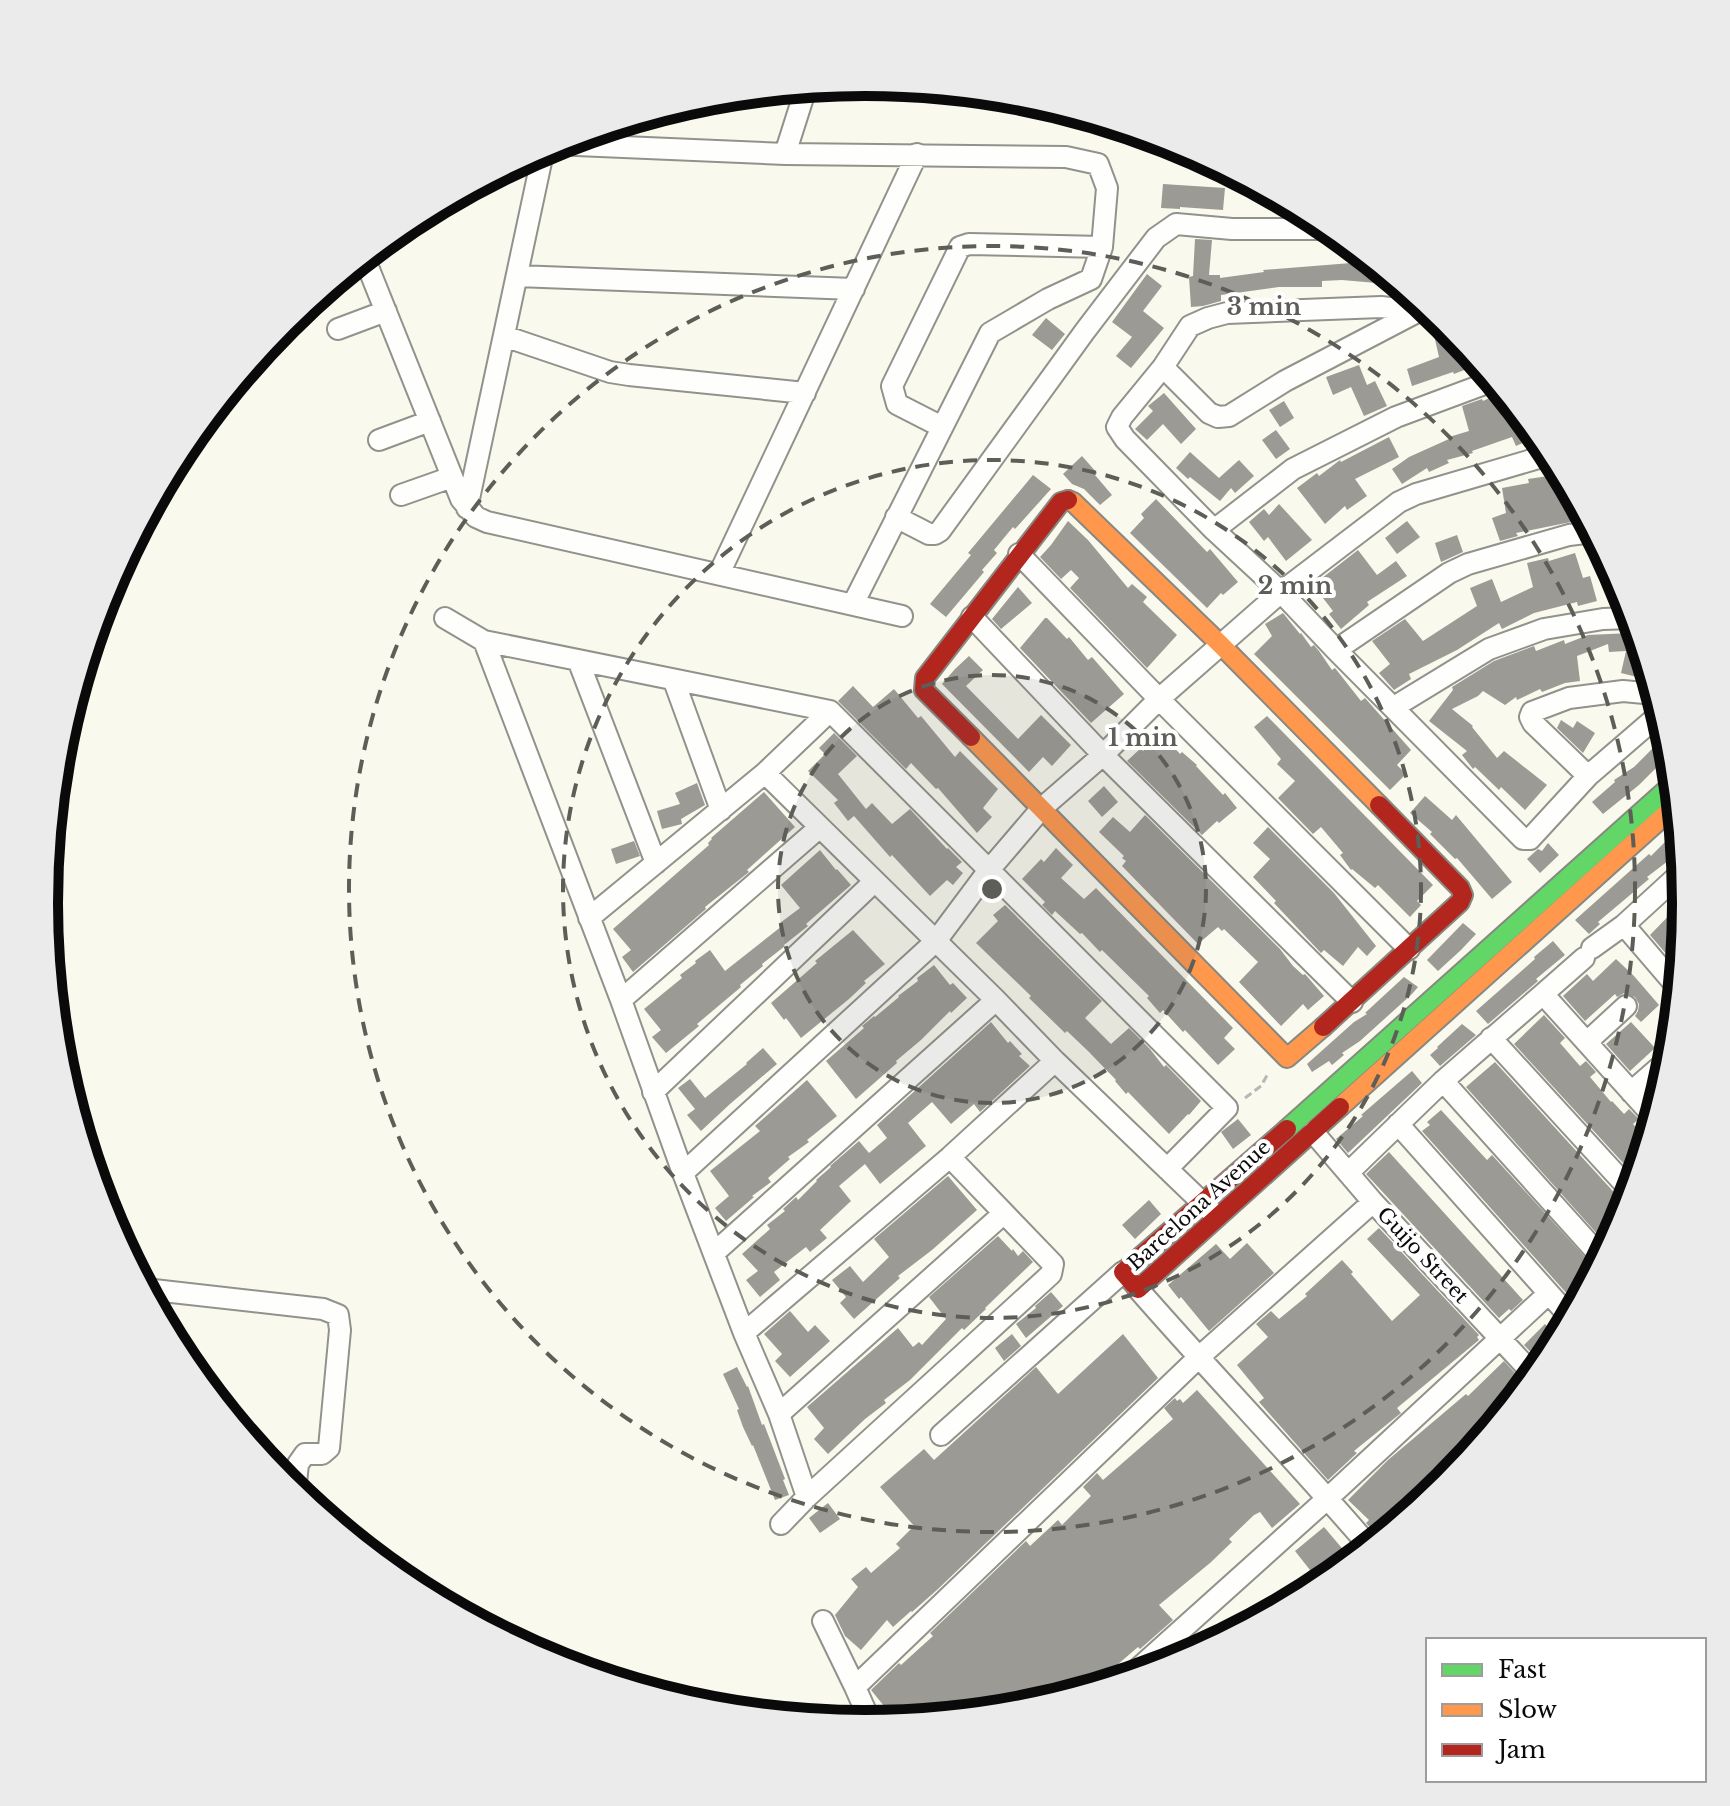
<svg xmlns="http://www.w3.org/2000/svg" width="1730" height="1806" viewBox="0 0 1730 1806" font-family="'Libre Baskerville',serif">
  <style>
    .building { fill: #9b9a94 }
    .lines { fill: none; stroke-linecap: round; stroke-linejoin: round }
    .street-casing { stroke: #92928c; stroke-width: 24 }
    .fast-casing { stroke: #888883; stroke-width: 22 }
    .slow-casing { stroke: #888883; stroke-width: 22 }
    .jam-casing { stroke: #888883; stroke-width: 22 }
    .path { stroke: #b7b7b5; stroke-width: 3; stroke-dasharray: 8 4; stroke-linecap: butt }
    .street { stroke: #fefefc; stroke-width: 20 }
    .fast { stroke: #63d668; stroke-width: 18 }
    .slow { stroke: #ff974d; stroke-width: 18 }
    .jam { stroke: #b3261e; stroke-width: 18 }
    .ring { fill: none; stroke: #5e5e59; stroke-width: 4; stroke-dasharray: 14 10 }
    .labels { text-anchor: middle; stroke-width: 8; stroke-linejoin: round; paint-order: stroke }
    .street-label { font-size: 20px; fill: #0a0a0a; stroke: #fff }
    .rim { fill: none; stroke: #0a0a0a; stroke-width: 10 }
    .centre { fill: #5e5e59; stroke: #fff; stroke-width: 4 }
    .ring-label { font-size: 24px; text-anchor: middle; font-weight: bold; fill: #5e5e59; stroke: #fff; stroke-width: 8; stroke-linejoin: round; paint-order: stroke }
  </style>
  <rect width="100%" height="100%" fill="#f9f9ed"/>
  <path class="building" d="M1163,184L1225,188L1223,210L1180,207V209L1161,208Z
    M1195,239L1212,240L1209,275H1220V278L1264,272L1263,270L1351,263L1376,266L1400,285L1342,280L1322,281V287H1279L1221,295V301L1203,306L1191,307L1189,277L1193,276Z
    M1147,274L1162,286L1143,311L1164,328L1131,368L1116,356L1132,337L1112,322Z
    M1046,318L1065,334L1052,350L1032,335Z
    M1450,331L1456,353L1460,352L1467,369L1454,374L1453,372L1412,386L1407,369L1439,357L1434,335Z
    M1359,365L1367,385L1375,381L1387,406L1364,416L1351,387L1333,395L1326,377Z
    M1502,392L1538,436L1516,446L1512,437L1472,451L1473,453L1447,460L1449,463L1429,472L1427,468L1402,484L1392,469L1409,457L1449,439V437L1469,431L1462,406L1482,399L1483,401Z
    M1164,393L1196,429L1181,444L1163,424L1147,440L1135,429L1153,411L1148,406Z
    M1284,401L1294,418L1280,427L1269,410Z
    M1276,430L1290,449L1276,459L1262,440Z
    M1389,437L1399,457L1355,479L1367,496L1347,510L1345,506L1325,524L1297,488L1317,473L1319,476L1340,460L1341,462Z
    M1190,452L1219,478L1239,460L1254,476L1235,493L1231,488L1220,501L1190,477L1188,479L1176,468Z
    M1082,456L1097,473L1095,475L1112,495L1100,505L1084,489L1072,484L1063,474Z
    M1562,474L1586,518L1571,520V522L1516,533L1518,536L1500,541L1492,518L1506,513L1502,488L1529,483L1528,479Z
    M1033,475L1051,489L1015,529L1013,527L994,550L997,553L982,570L984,572L946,617L930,604L971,555L968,553Z
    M1156,499L1207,552L1210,549L1238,582L1223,595L1221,593L1207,608L1130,533L1144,518L1141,514Z
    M1279,504L1312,540L1286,561L1268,537L1264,541L1249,522L1264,509L1269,515Z
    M1068,521L1088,540L1128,588L1132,584L1147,597L1143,602L1177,635L1147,668L1070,588L1079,578L1071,570L1061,579L1040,557L1051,545Z
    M1407,521L1420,537L1397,554L1385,538Z
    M1457,535L1463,552L1441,562L1435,543Z
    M1358,550L1377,575L1396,561L1407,576L1367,602L1369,605L1341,629L1329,614L1333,611L1313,585Z
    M1575,553L1583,578L1590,576L1597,601L1578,606L1577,602L1534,613L1502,629L1499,623L1457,650L1409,674L1411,679L1394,690L1379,673L1390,664L1372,641L1405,619L1423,641L1477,606L1470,588L1492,579L1501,602L1533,587L1527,563L1548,558L1549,561Z
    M1018,587L1032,603L1001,629L992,619Z
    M1283,613L1300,634L1301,633L1311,647L1314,645L1319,651L1332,670L1335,668L1361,701L1365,698L1411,750L1397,765L1406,774L1390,790L1254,654L1272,636L1265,624Z
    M1045,618H1047L1067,639L1069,637L1088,660L1092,657L1124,694L1091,723L1020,648Z
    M1636,630L1643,654L1637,677L1621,673L1626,651L1609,652L1608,644L1577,656L1580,681L1565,683L1542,692L1540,689L1517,700L1516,697L1505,705L1483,691L1478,696L1452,709L1473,726L1472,727L1497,758L1504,751L1547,785L1525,810L1501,787L1499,790L1475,767L1473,769L1462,755L1467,751L1429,721L1453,690L1452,687L1494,661L1534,646L1536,651L1564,640L1565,644L1588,635L1631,633V631Z
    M969,656L983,670L966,686L1018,739L1041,715L1071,745L1052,766L1043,757L1029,772L942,684L955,669Z
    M853,686L873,707L894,689L918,718L921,716L955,757L960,751L998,789L983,808L992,817L977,833L938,788L936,789L911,763L906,769L838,701Z
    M1267,716L1433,885L1417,901L1421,905L1410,917L1378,885L1375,888L1352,869L1351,870L1340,855L1343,853L1321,827L1313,834L1278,798L1295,781L1277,764L1281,759L1254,727Z
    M1561,720L1573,728L1577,721L1595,733L1583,753L1557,728Z
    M834,733L857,756L838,774L866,809L872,803L892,824L910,809L947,849L948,848L962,862L956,867L963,873L953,885L947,880L930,896L892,855L890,857L854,816L848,821L834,803L838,800L808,771L825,754L819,748Z
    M1162,734L1180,754L1182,752L1197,765L1196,766L1223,795L1225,793L1237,808L1219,823L1217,821L1202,835L1127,761L1141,748L1143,751Z
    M1667,734L1671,753L1639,785L1603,814L1592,802L1615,782L1614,780L1634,767Z
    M697,783L705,805L681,819L682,824L662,829L657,811L680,804L675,793Z
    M1104,786L1118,802L1102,817L1088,801Z
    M764,792L795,827L747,870L749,872L705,907L706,909L633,972L622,957L631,950L613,929L709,845L708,843L712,839L711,838Z
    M1425,796L1452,820L1456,815L1512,882L1492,899L1457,858L1455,859L1430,834L1432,832L1410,813Z
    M1145,815L1280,949L1293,966L1303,975L1305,974L1324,996L1308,1010L1303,1004L1281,1026L1239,982L1258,962L1224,929L1222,931L1218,927L1198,944L1122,866L1126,861L1122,858L1124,856L1099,832L1113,817L1130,832Z
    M1268,827L1334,893L1376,946L1367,956L1358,947L1343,966L1324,950L1321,953L1274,903L1276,901L1253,877L1270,859L1253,843Z
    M1679,828L1681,850L1669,862L1668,861L1647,877L1649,879L1598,922L1600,924L1589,934L1575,920L1649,854L1651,856Z
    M634,841L640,856L616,864L611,849Z
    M1548,843L1559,855L1540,873L1527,859L1538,849L1542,851Z
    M1056,848L1073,865L1061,878L1084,899L1096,888L1233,1028L1224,1038L1235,1049L1218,1065L1185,1030L1183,1032L1163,1010L1160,1013L1147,998L1149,996L1102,950L1100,952L1082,933L1080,934L1055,911L1052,915L1042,905L1045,902L1022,879L1041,859L1044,862Z
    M820,850L836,870L837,869L851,885L806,924L808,926L784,945L785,946L762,964L763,966L740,985L741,987L697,1024L699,1026L666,1053L652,1037L661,1030L644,1009L682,978L680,975L696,963L695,961L710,950L725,971L782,926L780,923L800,908L781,885Z
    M1686,898L1681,956L1674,963L1650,935Z
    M1005,905L1102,1001L1085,1018L1111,1044L1129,1028L1150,1049L1164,1067L1166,1065L1201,1101L1189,1115L1188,1114L1169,1134L1128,1092L1126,1094L1115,1081L1116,1080L1088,1051L1067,1031L1065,1033L1029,998L1031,996L976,943L998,921L993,915Z
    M1463,923L1476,934L1461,950L1438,971L1427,960Z
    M853,930L885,964L864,981L866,983L849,999L801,1038L786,1018L784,1020L771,1003L817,963L815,961Z
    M1553,941L1565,955L1536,979L1538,981L1488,1024L1476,1011L1535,959L1534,957Z
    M1616,959L1634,976L1659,1005L1641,1022L1635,1016L1638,1011L1639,1004L1635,997L1624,993L1617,997L1615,994L1585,1021L1563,996L1587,974L1593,981Z
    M934,965L950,985L953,983L967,998L951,1013L950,1011L921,1040L896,1061L897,1063L856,1099L826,1061L864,1028L862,1026L874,1016L875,1017L899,997L898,996L918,981L917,978Z
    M1404,977L1418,987L1412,994L1360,1041L1342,1053L1344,1055L1332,1065L1329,1061L1312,1072L1307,1064L1354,1022L1367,1014L1365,1013Z
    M1544,1015L1565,1038L1560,1043L1580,1066L1586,1061L1596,1072L1590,1077L1611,1102L1612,1101L1624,1114L1629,1109L1639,1119L1633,1124L1647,1140L1629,1156L1639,1167L1636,1177L1514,1044Z
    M991,1022L1008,1043L1010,1041L1022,1054L1019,1056L1030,1066L980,1112L974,1104L951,1124L932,1102L908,1123L926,1146L880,1184L865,1164L839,1186L851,1201L820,1230L827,1238L810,1252L806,1247L774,1272L780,1280L760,1297L746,1280L758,1271L742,1254L770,1229L767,1225L785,1211L783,1209L796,1197L798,1200L817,1181L816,1180L831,1167L830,1166L859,1141L869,1153L887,1138L877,1125Z
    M1631,1022L1655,1048L1630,1071L1606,1044Z
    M1462,1024L1476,1035L1440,1066L1430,1055L1438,1048L1437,1047Z
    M763,1048L777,1064L730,1104L701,1131L687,1115L695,1109L678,1088L690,1079L705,1098L747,1064L746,1063Z
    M1495,1062L1621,1200L1628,1203L1623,1218L1608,1246L1466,1087Z
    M1412,1071L1422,1083L1348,1153L1336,1139L1363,1116L1361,1115Z
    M807,1080L837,1116L807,1140L809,1142L788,1157L790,1159L768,1178L771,1182L752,1196L754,1197L726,1221L715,1208L729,1196L710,1171L760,1131L755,1126Z
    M1441,1110L1487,1160L1492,1155L1596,1269L1577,1305L1422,1131L1430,1125L1427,1122Z
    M1238,1119L1251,1135L1233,1149L1221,1132Z
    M1389,1152L1523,1300L1511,1311L1509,1309L1499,1318L1366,1174Z
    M948,1176L977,1210L932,1250L898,1276L900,1278L854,1319L840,1303L846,1297L832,1280L850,1266L863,1282L889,1257L874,1239Z
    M1149,1200L1161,1214L1135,1239L1122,1225Z
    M1379,1228L1479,1335L1477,1337L1479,1340L1397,1408L1401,1413L1354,1451L1357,1453L1328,1480L1259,1402L1264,1398L1237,1365L1268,1337L1256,1324L1271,1311L1279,1319L1307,1296L1305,1294L1342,1260L1353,1272L1351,1274L1392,1321L1420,1295L1367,1239Z
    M998,1236L1012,1251L1013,1249L1018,1256L1023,1251L1033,1262L985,1308L986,1309L964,1330L962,1328L910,1380L884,1400L886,1403L865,1419L828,1454L814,1439L824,1428L807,1407L898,1328L913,1347L919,1342L922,1345L946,1319L929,1297Z
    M1247,1243L1274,1273L1209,1331L1181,1297L1179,1299L1168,1285L1216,1244L1230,1259Z
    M1051,1292L1063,1306L1026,1338L1016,1324L1036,1308L1035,1306Z
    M790,1311L808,1332L815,1325L830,1341L790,1377L775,1361L782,1354L764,1334Z
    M1545,1324L1559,1339L1554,1347L1545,1355L1547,1357L1540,1362L1524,1345Z
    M1012,1334L1021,1346L1004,1361L995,1348Z
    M1123,1334L1158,1378L938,1589L912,1612L911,1611L893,1627L887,1620L861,1650L845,1636L835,1615L858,1587L851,1579L866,1567L871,1573L900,1548L896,1544L914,1526L880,1487L924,1449L934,1460L1036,1367L1058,1394Z
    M1504,1361L1526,1385L1445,1484L1379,1538L1366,1523L1369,1520L1348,1500L1388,1460L1466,1394L1468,1396Z
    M737,1367L747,1387L748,1386L762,1425L764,1424L785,1479L783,1480L789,1495L775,1500L753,1445L752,1446L743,1427L737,1410L739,1409L723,1374Z
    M1197,1390L1300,1504L1272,1528L1260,1512L1254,1515L1229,1539L1232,1542L1210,1563L1159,1605L1173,1620L1140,1649L1138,1647L1089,1689L1025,1708L970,1714L959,1702L944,1716L887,1722L880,1710L884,1706L871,1690L899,1663L901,1665L933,1636L930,1633L1026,1541L1030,1546L1058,1520L1062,1525L1091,1496L1083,1487L1097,1473L1103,1480L1173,1419L1164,1408L1175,1398L1177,1401L1180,1399L1183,1403Z
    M828,1503L840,1519L820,1533L809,1518Z
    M1324,1527L1352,1560L1321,1586L1271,1612L1268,1608L1310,1570L1295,1551Z
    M1191,1639L1201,1650L1179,1662L1159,1668Z"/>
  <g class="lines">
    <g class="street-casing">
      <path id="street" d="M553,144L785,154L1066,157L1098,164L1107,188L1102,247L1091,279L1048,299L990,333L853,604
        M785,154L806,88
        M364,257L461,499L476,517L487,522L902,616
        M517,276L854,289
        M1433,313L1381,307L1227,313L1208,318L1190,326L1163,367L1122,417L1117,427L1125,439L1214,530L1281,592L1336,650L1523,839H1530L1588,776L1661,713
        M338,329L386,311
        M504,336L610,372L629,375L805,393
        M1163,367L1209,413L1218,417L1229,416L1285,381L1419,311
        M942,427L897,404L892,386L960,247L969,244L1102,247
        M379,440L430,421
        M401,495L452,477
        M467,508L544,148
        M896,517L929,534H935L940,531L1085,331L1156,238L1176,224L1232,229H1331
        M1214,530L1293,469L1396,417L1490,382L1492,380
        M1019,554L1159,699L1409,949
        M719,574L917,154
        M972,617L1103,755L1352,1002
        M445,618L484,641L830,711L1227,1108L1167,1169
        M484,641L621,1000L683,1173L744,1333L779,1414L807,1497
        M1336,650L1449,573L1468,564L1569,535L1593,532
        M578,660L656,863
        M674,681L721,810
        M1394,707L1489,649L1544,629L1603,619L1632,618
        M765,773L996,1000L1055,1061L1213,1213
        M1588,776L1533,723L1530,717L1532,712L1569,698L1623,691L1655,694
        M589,918L765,773L830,711
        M1624,925L1678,988
        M1592,948L1624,925L1683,871
        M1543,994L1584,958
        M621,1000L820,827
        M1491,1038L1631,1191
        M1587,1042L1626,1006
        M1443,1081L1602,1258
        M653,1092L875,881
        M1631,1092L1670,1058
        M1398,1124L1570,1317
        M1313,1132L1373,1202L1534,1375
        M683,1173L936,941L989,870L1042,808L1103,755L1159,699L1281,592L1399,502L1416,494L1552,454
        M1348,1173L1443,1081L1543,994L1654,1117
        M714,1253L996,1000
        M145,1289L323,1309L338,1315L340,1330L329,1448L322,1454H305L298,1464L295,1492
        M1138,1289C1214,1376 1294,1459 1369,1546
        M744,1333L950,1157L1055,1061
        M779,1414L1003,1214
        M941,1435L1123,1272
        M781,1524L807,1497L1051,1274L1053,1264L950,1157
        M823,1621L855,1687
        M1130,1676L1328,1498L1548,1294
        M871,1723L855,1687L1198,1358L1373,1202"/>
    </g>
    <g class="fast-casing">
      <path id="fast" d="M1287,1129L1674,783"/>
    </g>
    <g class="slow-casing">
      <path id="slow" d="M1068,500L1073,502L1221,645L1379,805
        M971,737L1287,1058L1323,1027
        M1340,1107L1676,805"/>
    </g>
    <g class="jam-casing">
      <path id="jam" d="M971,737L924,690L925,678L1061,502L1068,500
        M1323,1027L1460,902L1463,895L1460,888L1379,805
        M1287,1129L1123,1272L1138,1289L1340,1107"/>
    </g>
    <path class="path" d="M1245,1098L1261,1086L1269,1072"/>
    <use href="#street" class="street"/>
    <use href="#fast" class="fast"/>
    <use href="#slow" class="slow"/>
    <use href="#jam" class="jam"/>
  </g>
  <circle cx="992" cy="889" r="214" fill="#5e5e59" fill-opacity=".12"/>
  <g class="ring">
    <circle cx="992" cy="889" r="214"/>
    <circle cx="992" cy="889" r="429"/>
    <circle cx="992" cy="889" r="643"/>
  </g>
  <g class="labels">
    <g class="street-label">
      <text transform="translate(1199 1205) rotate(-42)" y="7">Barcelona Avenue</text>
      <text transform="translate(1423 1255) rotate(47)" y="7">Guijo Street</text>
    </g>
  </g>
  <path d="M0 0H1730V1806H0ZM58 903a807 807 0 1 1 1614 0a807 807 0 1 1-1614 0Z" fill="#ebebeb" fill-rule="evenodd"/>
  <path class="rim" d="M58 903a807 807 0 1 1 1614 0a807 807 0 1 1-1614 0Z"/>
  <circle cx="992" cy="889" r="12" class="centre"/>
  <g class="ring-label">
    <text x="1264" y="315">3 min</text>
    <text x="1295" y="594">2 min</text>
    <text x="1143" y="746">1 min</text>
  </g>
  <rect x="1426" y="1638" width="280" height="144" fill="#ffffff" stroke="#9d9d9d" stroke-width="2"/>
  <rect x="1442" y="1664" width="40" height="12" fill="#63d668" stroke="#9d9d9d" stroke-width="2"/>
  <text x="1498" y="1678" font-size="24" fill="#0a0a0a">Fast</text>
  <rect x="1442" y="1704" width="40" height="12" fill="#ff974d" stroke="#9d9d9d" stroke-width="2"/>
  <text x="1498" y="1718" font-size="24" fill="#0a0a0a">Slow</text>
  <rect x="1442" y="1744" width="40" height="12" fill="#b3261e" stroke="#9d9d9d" stroke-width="2"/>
  <text x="1498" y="1758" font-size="24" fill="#0a0a0a">Jam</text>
</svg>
